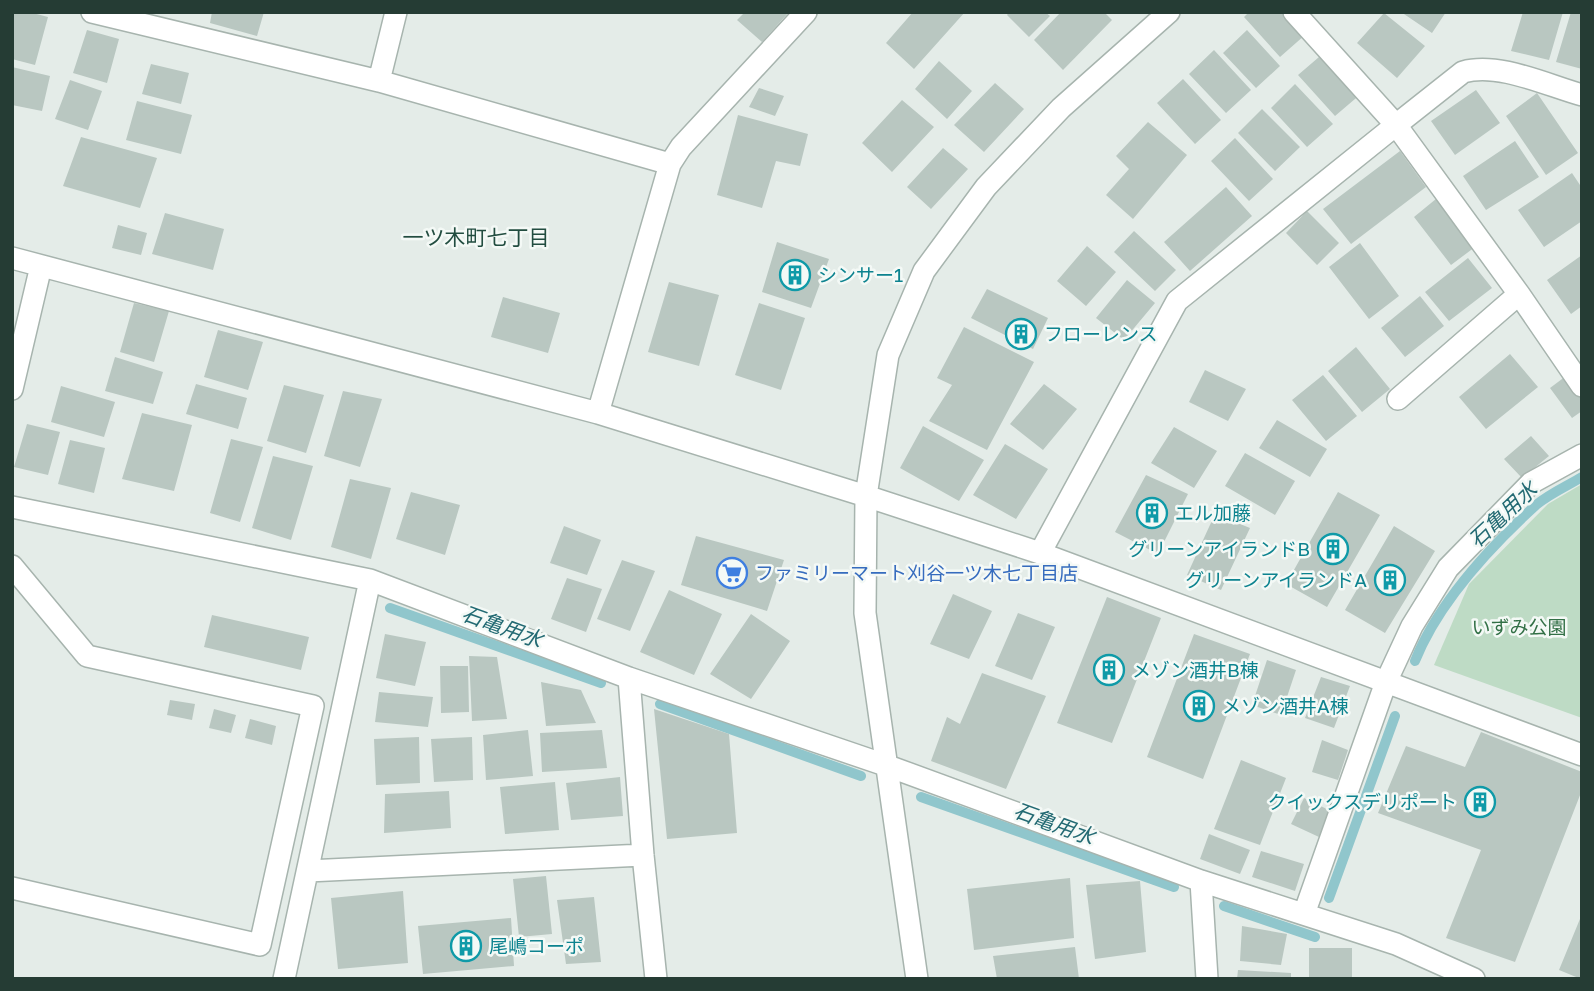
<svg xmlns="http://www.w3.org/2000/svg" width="1594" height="991" viewBox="0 0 1594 991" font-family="'Golos Text','Noto Sans JP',sans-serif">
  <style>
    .green { fill: #bedbc5 }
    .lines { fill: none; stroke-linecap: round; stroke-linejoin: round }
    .stream { stroke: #90c6cc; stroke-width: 10 }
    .building { fill: #b9c7c1 }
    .minor-casing { stroke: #a7b4ae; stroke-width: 24 }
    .minor { stroke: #fff; stroke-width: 21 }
    .labels { text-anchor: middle; stroke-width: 5; stroke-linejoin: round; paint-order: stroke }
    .culture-label { font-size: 19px; fill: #0d838f; stroke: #f4f9f6; text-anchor: start }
    .shop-label { font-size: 19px; fill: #366cbe; stroke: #f4f9f6; text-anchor: start }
    .park-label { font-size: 19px; fill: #327046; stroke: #f4f9f6 }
    .neighbourhood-label { font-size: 21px; fill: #224d40; stroke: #f4f9f6 }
    .water-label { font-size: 21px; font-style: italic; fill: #236a73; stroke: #f4f9f6 }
  </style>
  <rect width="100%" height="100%" fill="#e4ece8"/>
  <path class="green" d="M1582,484V718L1434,665L1469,584L1548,504Z"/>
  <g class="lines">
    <path class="stream" d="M390,608L601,683
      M1415,661C1438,603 1490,547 1536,505C1549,494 1567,486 1582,477
      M660,704L861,776
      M921,797L1174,887
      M1329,898L1395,716
      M1224,906L1315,937"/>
  </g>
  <path class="building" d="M12,12H29L48,17L35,65L12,59Z
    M212,12H264L257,36L210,23Z
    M745,12H789L762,42L737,20Z
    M913,12H965L914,69L886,43Z
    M1009,12H1045L1050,16L1029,37L1007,15Z
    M1061,12H1104L1112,20L1063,70L1034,40Z
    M1249,12H1286L1305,35L1280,57L1244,17Z
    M1401,12H1446L1432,33Z
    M1523,12H1563L1549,60L1511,51Z
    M1571,12H1582V69L1556,62Z
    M1384,13L1425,46L1397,78L1357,43Z
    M87,30L119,39L107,83L73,73Z
    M1247,30L1280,66L1256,88L1223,53Z
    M1214,50L1251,90L1226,113L1189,74Z
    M1326,51L1362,93L1335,116L1298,75Z
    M939,61L972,91L947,119L915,89Z
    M151,64L189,73L181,104L142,94Z
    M12,67L50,76L42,111L12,105Z
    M1183,79L1221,120L1195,144L1157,103Z
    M70,80L102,91L88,130L55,119Z
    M995,83L1024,109L984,152L954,125Z
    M1295,84L1333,124L1307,147L1271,108Z
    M759,88L784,96L775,116L749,107Z
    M1476,90L1500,123L1455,155L1431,121Z
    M1537,93L1578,153L1546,175L1506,116Z
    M902,100L934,127L892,172L862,143Z
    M137,101L192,115L181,154L126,140Z
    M1262,109L1300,147L1275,171L1238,133Z
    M738,115L808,134L800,166L776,161L762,208L717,195Z
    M1148,122L1187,155L1133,219L1106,195L1129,169L1116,156Z
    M81,137L157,158L140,208L63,186Z
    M1235,138L1273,179L1249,201L1211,161Z
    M1515,141L1539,177L1486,210L1463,176Z
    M943,148L968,169L931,209L907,187Z
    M1400,151L1426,187L1351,244L1323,209Z
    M1572,173L1582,188V221L1544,247L1518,210Z
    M1226,187L1252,216L1190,271L1164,242Z
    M1442,194L1479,244L1451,265L1414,217Z
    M1307,211L1339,243L1317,265L1286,233Z
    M165,213L224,229L213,270L152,254Z
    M118,225L147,233L141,255L112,248Z
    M1134,231L1176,270L1155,291L1114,252Z
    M777,242L829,259L811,308L762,292Z
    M1360,243L1399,296L1369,319L1329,267Z
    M1087,246L1116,272L1086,306L1057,281Z
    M1582,255V306L1571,314L1547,280Z
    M1468,258L1492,288L1449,321L1425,292Z
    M1127,280L1155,303L1124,340L1096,318Z
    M669,282L719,295L699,366L648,352Z
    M987,289L1048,318L1033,349L971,318Z
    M1420,296L1444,326L1405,357L1381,328Z
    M503,297L560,313L548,353L491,337Z
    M134,303L169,311L154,362L120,352Z
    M759,303L805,318L781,390L735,375Z
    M964,327L1034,362L987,450L929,421L952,385L937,378Z
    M218,330L263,342L248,390L204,377Z
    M1356,347L1390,389L1362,412L1328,371Z
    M1510,354L1538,387L1486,429L1459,397Z
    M115,357L163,372L153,404L105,391Z
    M1205,370L1246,389L1228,421L1189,402Z
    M1323,375L1357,416L1326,441L1292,400Z
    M1566,376L1582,399V411L1572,418L1550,388Z
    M196,384L247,398L238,429L186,414Z
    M1044,384L1077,409L1043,450L1010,424Z
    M284,385L324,395L306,453L267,441Z
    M61,386L115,402L104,437L51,422Z
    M343,391L382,399L360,467L324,456Z
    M142,413L192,425L174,491L122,479Z
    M1277,420L1327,449L1310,477L1259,448Z
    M27,424L60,432L48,475L14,467Z
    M923,426L984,460L959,501L900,468Z
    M1174,427L1217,451L1194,488L1151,463Z
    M1531,436L1549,456L1522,478L1504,459Z
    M231,439L263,447L240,522L210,513Z
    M70,440L105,448L94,493L58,484Z
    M1005,444L1048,469L1016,519L973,495Z
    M1245,453L1295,481L1275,515L1225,486Z
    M273,456L313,466L291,540L252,528Z
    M1146,475L1188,494L1158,554L1115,532Z
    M350,479L391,488L371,559L331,547Z
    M411,492L460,505L445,555L396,539Z
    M1338,492L1380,515L1327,607L1286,584Z
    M1215,514L1250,528L1221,590L1187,575Z
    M564,526L601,540L587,575L550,563Z
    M1394,526L1435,551L1385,633L1345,610Z
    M696,536L784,560L767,611L681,585Z
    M622,560L655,571L630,631L597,619Z
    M567,578L602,589L586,632L551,619Z
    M669,590L722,614L694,675L640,652Z
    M953,594L992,611L969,659L930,644Z
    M1107,597L1161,618L1112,743L1057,723Z
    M1018,613L1055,627L1032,680L995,666Z
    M751,614L790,641L751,699L710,674Z
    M212,615L309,637L301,670L204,647Z
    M385,634L426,642L415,686L376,678Z
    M1194,634L1250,654L1203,779L1147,757Z
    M469,656L497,657L507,719L472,721Z
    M1267,660L1296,670L1281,715L1252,705Z
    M440,666H468L469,712L441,713Z
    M982,673L1046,696L1006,789L931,761L947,717L960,724Z
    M1321,677L1350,686L1334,728L1305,718Z
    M541,682L581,690L596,723L546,726Z
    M379,692L433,697L428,727L375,722Z
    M170,700L195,704L192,720L167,715Z
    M214,709L236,715L231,733L209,728Z
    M654,709L729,734L737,833L667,839Z
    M250,719L276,726L272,745L245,738Z
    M528,730L533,776L486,780L483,735Z
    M602,730L607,768L542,772L540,733Z
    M1481,732L1582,772V790L1515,962L1446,938L1481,850L1378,813L1406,746L1465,767Z
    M419,737L420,783L376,785L374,739Z
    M472,737L473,780L434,782L431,739Z
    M1322,740L1348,750L1338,780L1312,772Z
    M1241,760L1286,778L1260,845L1214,829Z
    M620,777L623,816L571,820L566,783Z
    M555,782L559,830L505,834L500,787Z
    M449,791L451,828L384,833L385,794Z
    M1304,798L1331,811L1319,837L1291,824Z
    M1209,834L1250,850L1240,874L1200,859Z
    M1261,851L1304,864L1295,891L1252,877Z
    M546,876L552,934L519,937L513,879Z
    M1070,878L1074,938L974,950L967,889Z
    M1140,881L1146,952L1095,959L1086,885Z
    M403,891L408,963L338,969L331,898Z
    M594,897L601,962L566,964L557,900Z
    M1582,914V979H1581L1559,970Z
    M511,918L514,966L423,974L418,926Z
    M1242,926L1287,934L1281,965L1240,961Z
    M1075,947L1079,979H997L993,956Z
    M1309,948H1352V979H1309Z
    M1238,970L1291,973V979H1237Z"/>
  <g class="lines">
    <g class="minor-casing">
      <path id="minor" d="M92,12L379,81L670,164
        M379,81L396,12
        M1582,95C1546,85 1499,62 1463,72L1396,125L1519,294L1582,386
        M12,258L598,413L866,496L1040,553L1582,755
        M12,389L41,266
        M1398,399L1519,294
        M598,413L670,164L681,147L806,12
        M12,507L370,580L629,678L888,766L1201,881L1396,944L1474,979
        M1040,553L1177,301L1396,125L1294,12
        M12,566L87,656L313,706L260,945L12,888
        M629,678L643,855L656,979
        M308,871L643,855
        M1201,881L1207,979
        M1304,914L1386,682L1412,626L1448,568L1531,483L1582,455
        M284,979L370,580
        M917,979L865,613L866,496L888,355L924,271L986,187L1061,108L1169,12"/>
    </g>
    <use href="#minor" class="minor"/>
  </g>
  <defs>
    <g id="building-ring" transform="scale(1.575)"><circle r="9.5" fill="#f4f9f6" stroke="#0f9aa8" stroke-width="1.5"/><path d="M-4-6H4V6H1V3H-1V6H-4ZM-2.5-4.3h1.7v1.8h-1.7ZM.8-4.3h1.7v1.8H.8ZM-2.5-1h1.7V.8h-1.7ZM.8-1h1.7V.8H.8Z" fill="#0f9aa8"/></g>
    <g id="supermarket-ring" transform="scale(1.575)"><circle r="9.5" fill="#f4f9f6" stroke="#3f7fe0" stroke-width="1.5"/><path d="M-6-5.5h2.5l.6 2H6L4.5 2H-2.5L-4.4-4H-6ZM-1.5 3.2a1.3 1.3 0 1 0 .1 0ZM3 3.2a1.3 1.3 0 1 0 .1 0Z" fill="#3f7fe0"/></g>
  </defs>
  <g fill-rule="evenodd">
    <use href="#building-ring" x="795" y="275"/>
    <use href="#building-ring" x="1021" y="334"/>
    <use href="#building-ring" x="1152" y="513"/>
    <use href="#building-ring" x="1333" y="549"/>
    <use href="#supermarket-ring" x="732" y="573"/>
    <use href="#building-ring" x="1390" y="580"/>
    <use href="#building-ring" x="1109" y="670"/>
    <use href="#building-ring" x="1199" y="706"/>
    <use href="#building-ring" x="1480" y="802"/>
    <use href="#building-ring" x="466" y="946"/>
  </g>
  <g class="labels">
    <g class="culture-label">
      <text x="818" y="282">シンサー1</text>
      <text x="1044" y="341">フローレンス</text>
      <text x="1175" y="520">エル加藤</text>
      <text x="1310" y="556" text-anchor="end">グリーンアイランドB</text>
      <text x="1367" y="587" text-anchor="end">グリーンアイランドA</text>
      <text x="1132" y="677">メゾン酒井B棟</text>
      <text x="1222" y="713">メゾン酒井A棟</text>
      <text x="1457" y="809" text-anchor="end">クイックスデリポート</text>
      <text x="489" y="953">尾嶋コーポ</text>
    </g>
    <g class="shop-label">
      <text x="755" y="580">ファミリーマート刈谷一ツ木七丁目店</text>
    </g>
    <g class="park-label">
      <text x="1519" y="634">いずみ公園</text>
    </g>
    <g class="neighbourhood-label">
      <text x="476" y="245">一ツ木町七丁目</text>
    </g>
    <g class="water-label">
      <text transform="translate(1503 515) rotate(-43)" y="7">石亀用水</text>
      <text transform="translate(502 627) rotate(20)" y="7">石亀用水</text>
      <text transform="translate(1054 824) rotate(20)" y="7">石亀用水</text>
    </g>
  </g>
  <rect width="1594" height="991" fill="none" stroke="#253c34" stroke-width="28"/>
</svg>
